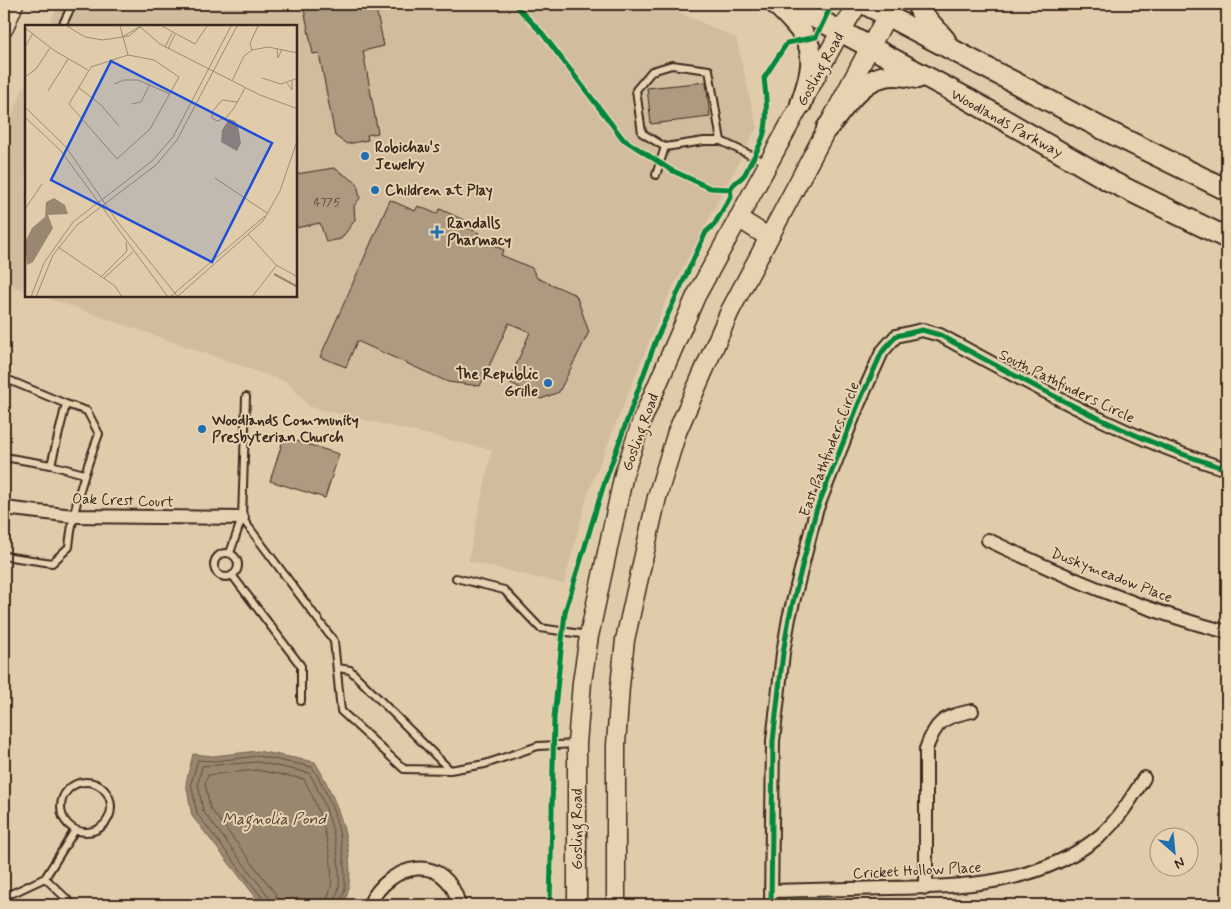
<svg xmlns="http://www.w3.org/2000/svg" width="1231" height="909" viewBox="0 0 1231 909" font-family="Mynerve,sans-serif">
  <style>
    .built { fill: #d1bd9e }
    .water { fill: #9a8770; stroke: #74624f }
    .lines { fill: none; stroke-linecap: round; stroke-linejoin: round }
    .shore { stroke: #614f3f; stroke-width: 1 }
    .building { fill: #ad9a80; stroke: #3b2a1e }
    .lane-casing { stroke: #3b2a1e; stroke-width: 10 }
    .street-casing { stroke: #3b2a1e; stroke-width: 16 }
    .secondary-casing { stroke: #3b2a1e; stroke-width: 21 }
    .primary-casing { stroke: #3b2a1e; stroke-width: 24 }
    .lane { stroke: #e7d3b1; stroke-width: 6 }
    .street { stroke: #e7d3b1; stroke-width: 12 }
    .secondary { stroke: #e7d3b1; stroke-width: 18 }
    .primary { stroke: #e7d3b1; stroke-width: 20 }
    .cycleway-casing { stroke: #e7d3b1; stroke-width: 8 }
    .cycleway { stroke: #00873e; stroke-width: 5 }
    .poi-dot { fill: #1f6fb2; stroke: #e7d3b1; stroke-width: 2 }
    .labels { text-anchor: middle; stroke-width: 4; stroke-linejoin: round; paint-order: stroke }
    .number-label { font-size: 12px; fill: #584636 }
    .street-label { font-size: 15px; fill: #3b2a1e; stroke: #e7d3b1 }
    .poi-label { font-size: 15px; font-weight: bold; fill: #3b2a1e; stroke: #e7d3b1; text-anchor: start }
    .water-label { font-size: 16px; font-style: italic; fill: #534132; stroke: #e7d3b1 }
    .inset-river { fill: none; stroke: #9a8770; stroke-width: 2.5 }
    .inset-road { fill: none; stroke: #9e8b73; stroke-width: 1 }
    .view { fill: #1d4ed8; fill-opacity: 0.15; stroke: #1d4ed8; stroke-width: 2.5 }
    .inset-edge { fill: none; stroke: #3b2a1e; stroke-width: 2.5 }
  </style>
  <rect width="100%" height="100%" fill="#e0ccab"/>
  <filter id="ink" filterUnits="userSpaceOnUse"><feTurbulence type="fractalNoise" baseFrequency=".02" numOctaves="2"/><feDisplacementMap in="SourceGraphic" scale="10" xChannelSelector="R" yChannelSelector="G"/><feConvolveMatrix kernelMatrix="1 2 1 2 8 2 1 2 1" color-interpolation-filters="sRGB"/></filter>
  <g filter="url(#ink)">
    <path class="built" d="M58,4H660L736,38L757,127L665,303L588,493L564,584L468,561L492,450L310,407L287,382L42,296H296V26H49Z
      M26,81V291L4,283V136Z"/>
    <path class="water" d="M258,751L315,762C338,800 361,862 344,905H262L192,816L186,783L193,754L213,756Z"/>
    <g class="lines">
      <path class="shore" d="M265,905L264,900L197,814L191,783L198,760L214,761L258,756L312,767C335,802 345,845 345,886C345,893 341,899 340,905
        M271,905L269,897L203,811L198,783L202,766L258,762L309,773C328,805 341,848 339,887C338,893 334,899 334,905
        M279,905L275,893L210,808L205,783L208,775L257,770L304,779C319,805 335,857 331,887C330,893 326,898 326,905"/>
    </g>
    <path class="building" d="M303,4H375L384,46L363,51L378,133L367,135L368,140L347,144L335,136L319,53L313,54Z
      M706,82L710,117L651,124L647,88Z
      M334,168L357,183L360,198L354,206L355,220L341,239L326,242L320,223L296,228V174Z
      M390,200L415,211L418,206L437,214L440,209L468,222L466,227L479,233L477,238L504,250L501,255L532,268L537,278L576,295L589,332L559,392L541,399L509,382L530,332L509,323L480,386L448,382L357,341L346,367L320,357Z
      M284,437L339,454L325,498L270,481Z"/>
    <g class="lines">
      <g class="lane-casing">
        <path id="lane" d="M62,26L72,5
          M665,147L642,133L636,90L652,71L672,65L709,70L721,141
          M656,175L665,147L704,141H721L767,163
          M4,378L66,404L51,465L4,457
          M51,465L84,474
          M242,518L334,641L341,711L404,769L450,770L485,764L538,746L576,744
          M214 565a12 12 0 1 1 24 0a12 12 0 1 1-24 0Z
          M230,553L242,518L246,397
          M4,556L52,563L69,547C73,507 85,471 99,434L87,411L66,404
          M232,575L301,666V701
          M456,578L504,590L540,628L588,635
          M338,668L350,670L450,770
          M61 807a25 25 0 1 1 50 0a25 25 0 1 1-50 0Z
          M45,878L73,905
          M4,894L13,893L45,878L75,830"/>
      </g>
      <g class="street-casing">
        <path id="street" d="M4,508L73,516L242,518
          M988,540C1066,577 1144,611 1227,632
          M926,888V749C936,721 943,717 972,711
          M771,891C810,890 849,889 889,888C962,887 1041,885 1101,835C1119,819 1131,799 1144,778
          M369,905C390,862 446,851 459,905
          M771,905L773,741L783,653L789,618L816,511L858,405L882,352L896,336L922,330L940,335C1028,383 1131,441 1227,469"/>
      </g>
      <g class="secondary-casing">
        <path id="secondary" d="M4,28L14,4
          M738,218L768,237
          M577,905V744L582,682L589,636L624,474L642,420L696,296L840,32L858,4
          M616,905V745L620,686L625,640L657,497L677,432L730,311L893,4"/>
      </g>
      <g class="primary-casing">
        <path id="primary" d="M776,4C815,42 819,52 801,104
          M789,4L968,99L1110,181L1227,238
          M865,4L1103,129L1227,190
          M917,4L922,14L945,40
          M827,128C855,95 868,65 917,78"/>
      </g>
      <use href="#lane" class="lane"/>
      <use href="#street" class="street"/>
      <use href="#secondary" class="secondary"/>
      <use href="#primary" class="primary"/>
      <g class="cycleway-casing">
        <path id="cycleway" d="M514,4L542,33L623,139L671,170L710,188L730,189
          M550,905L554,718L565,612L603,487L656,340L706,232L714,225L731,196C728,181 741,183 746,172C752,159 763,143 765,129C768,113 766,94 764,78L787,43L816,37L832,4
          M771,905L773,741L783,653L789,618L816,511L858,405L882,352L896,336L922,330L940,335C1028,383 1131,441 1227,469"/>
      </g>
      <use href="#cycleway" class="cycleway"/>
    </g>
  </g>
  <g class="poi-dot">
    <circle cx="365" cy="156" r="5"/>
    <circle cx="375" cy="190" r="5"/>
    <path d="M434.5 224.5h5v5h5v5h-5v5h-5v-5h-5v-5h5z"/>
    <circle cx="548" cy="383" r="5"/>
    <circle cx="202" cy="429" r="5"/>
  </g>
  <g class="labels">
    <g class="number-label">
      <text x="327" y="206">4775</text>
    </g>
    <g class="street-label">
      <text transform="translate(820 69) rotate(-61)" y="5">Gosling Road</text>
      <text transform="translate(1007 123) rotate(29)" y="5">Woodlands Parkway</text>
      <text transform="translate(1067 386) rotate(26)" y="5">South Pathfinders Circle</text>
      <text transform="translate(640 432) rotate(-70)" y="5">Gosling Road</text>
      <text transform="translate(829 449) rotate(-69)" y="5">East Pathfinders Circle</text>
      <text transform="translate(123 500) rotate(2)" y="5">Oak Crest Court</text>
      <text transform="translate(1112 575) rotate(21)" y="5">Duskymeadow Place</text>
      <text transform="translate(577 829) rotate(-90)" y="5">Gosling Road</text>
      <text transform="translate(917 870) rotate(-3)" y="5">Cricket Hollow Place</text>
    </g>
    <g class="poi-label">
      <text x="375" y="152">Robichau's<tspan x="375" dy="17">Jewelry</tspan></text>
      <text x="385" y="195">Children at Play</text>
      <text x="447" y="228">Randalls<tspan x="447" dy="17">Pharmacy</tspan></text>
      <text x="538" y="379" text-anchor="end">The Republic<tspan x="538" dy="17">Grille</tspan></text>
      <text x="212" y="425">Woodlands Community<tspan x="212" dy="17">Presbyterian Church</tspan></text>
    </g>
    <g class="water-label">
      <text x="274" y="824">Magnolia Pond</text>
    </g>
  </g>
  <g transform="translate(25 25)">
    <rect width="272" height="272" fill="#e0ccab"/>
    <path d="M204,94L210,96L213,101L216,118L212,126L196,117L197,105ZM29,173L40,180L43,189L23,190L28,203L8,237L2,240L0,217L7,203L20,192L21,177Z" fill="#9a8770"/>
    <path class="inset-river" d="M249,249L273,262"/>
    <path class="inset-road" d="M42,1L60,12L78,15L104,11L115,2M95,1L103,30M114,1L135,19L235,70L273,84M137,1L170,19L182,1M0,3L30,26L63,45M99,11L114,2M0,22L8,8M140,22L147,8M252,23L253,33L257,24M143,24L150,9M227,25L225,18L233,1M103,30L129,35L154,52L125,104L92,134L44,79L66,42ZM0,52L11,44L25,23M237,53L256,59L273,53M207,56L219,31L227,25L243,22L273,28M262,58L267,65V56M89,59L99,55H113L145,69M53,62L76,80L94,101M23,66L43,34M212,77L197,75L187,87V93L192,96L201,93L209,83L220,63M107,79L116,77L125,59M0,82L41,122L92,196L153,272M0,92L36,126L143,272M190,153L242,188M0,184L17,159M223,209L251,240L273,252M33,222L90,261L97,272M76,252L102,226L101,217M79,253L108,227M153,271L238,196L255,166L273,113M6,272L19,238L48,197L127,136L148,112L206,1M11,272L28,230L52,200L131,140L152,115L212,1M145,272L240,191M227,272L251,241"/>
    <path class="view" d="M86,36L247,118L187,237L26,155Z"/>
    <rect width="272" height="272" class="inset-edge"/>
  </g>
  <rect width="1231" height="909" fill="none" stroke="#e7d3b1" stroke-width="20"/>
  <rect x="10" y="10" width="1211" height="889" fill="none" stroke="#3b2a1e" stroke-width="2" filter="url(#ink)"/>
  <g transform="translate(1174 852) rotate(153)"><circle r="24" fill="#e7d3b1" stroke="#a28f76"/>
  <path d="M0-4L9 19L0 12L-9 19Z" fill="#1f6fb2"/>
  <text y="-8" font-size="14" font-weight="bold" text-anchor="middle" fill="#3b2a1e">N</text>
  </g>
</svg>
